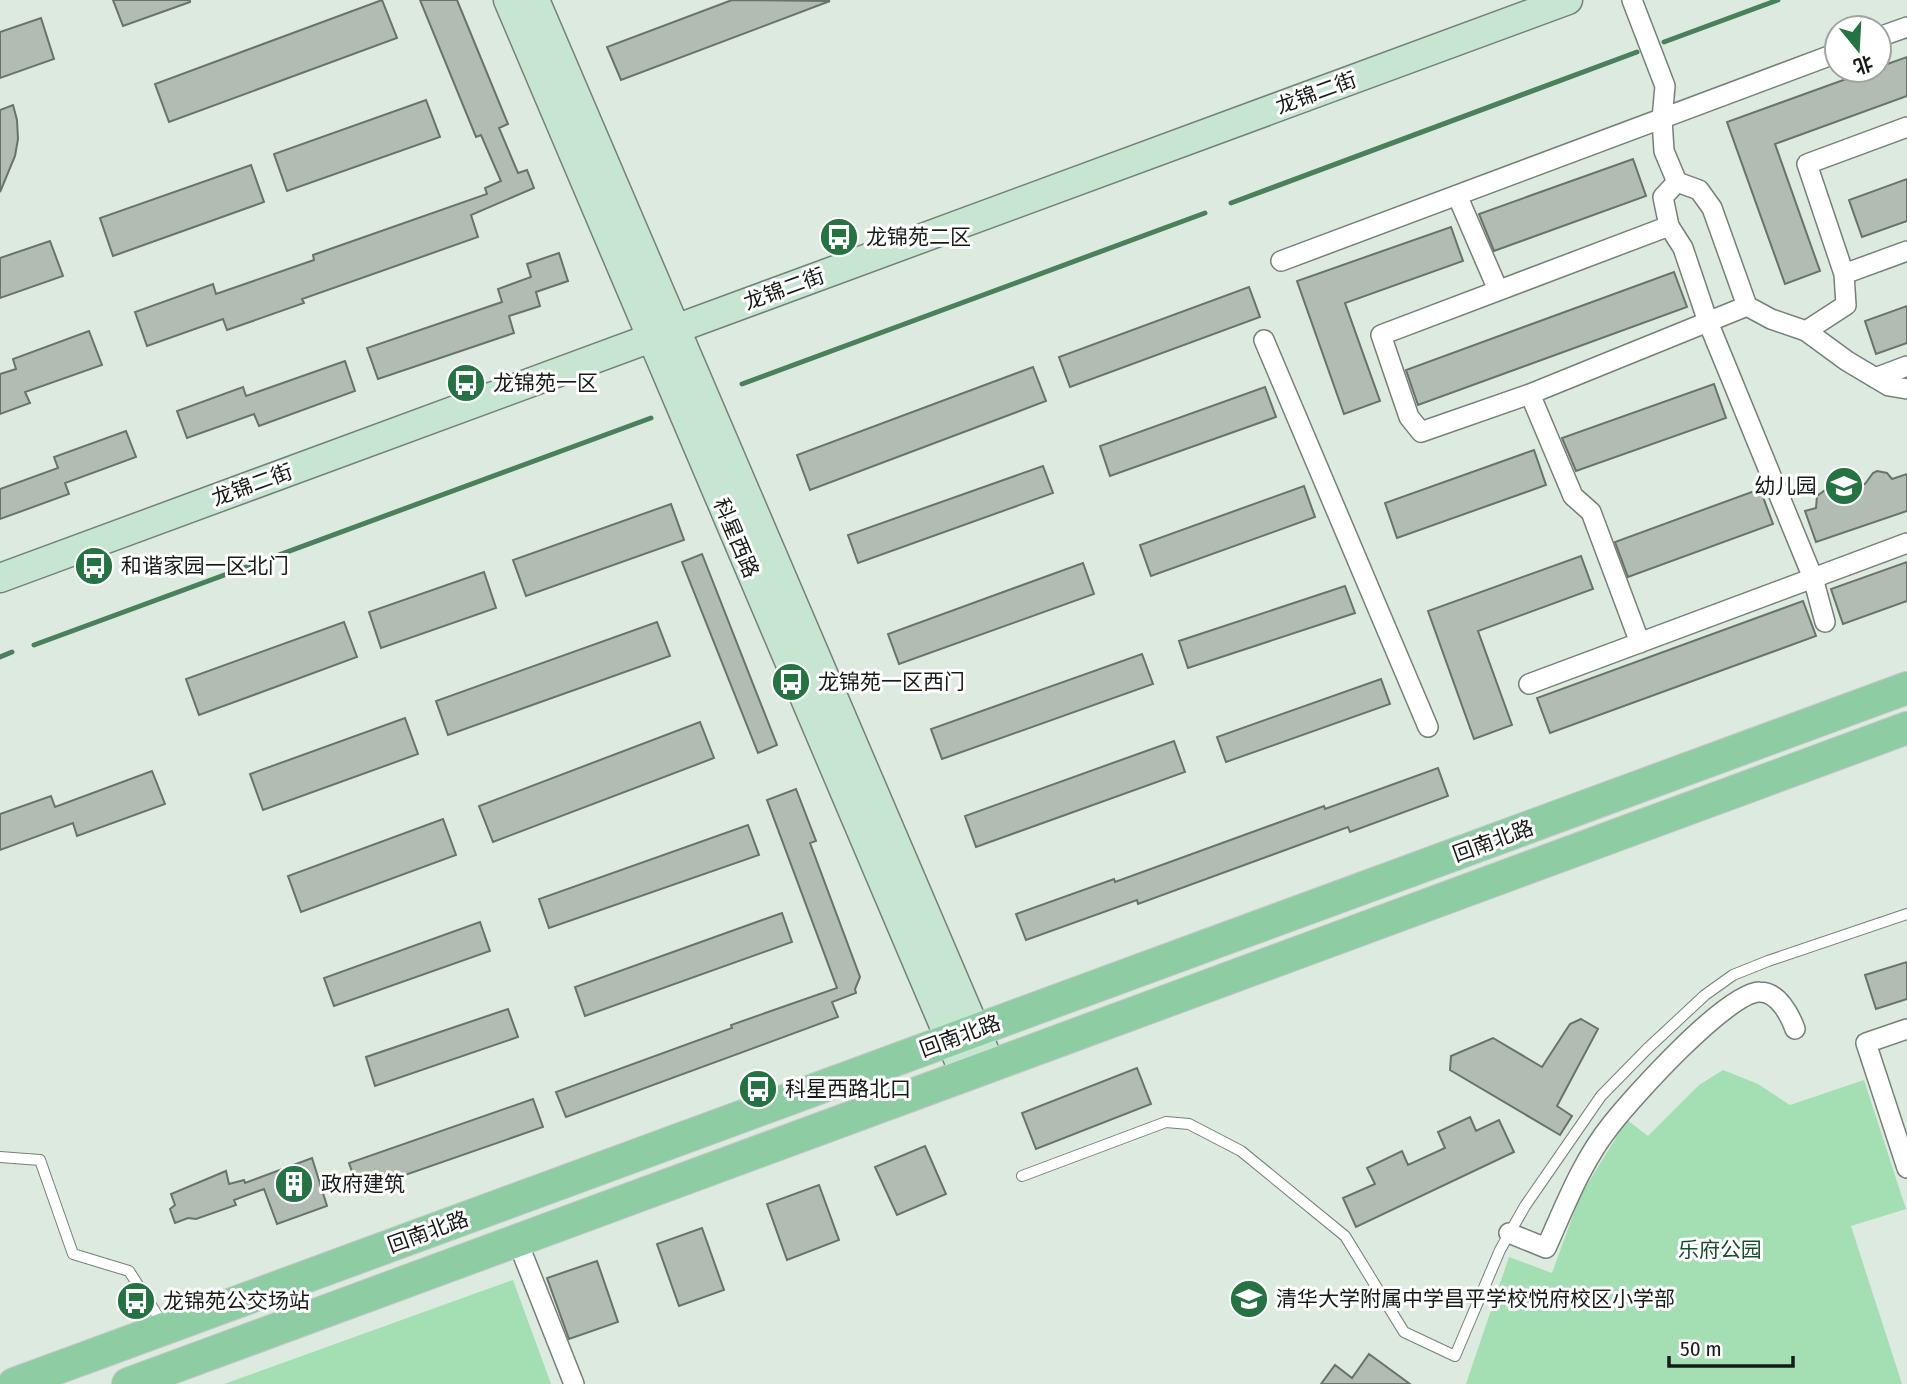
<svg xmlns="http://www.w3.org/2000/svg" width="1907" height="1384" viewBox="0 0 1907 1384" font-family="'Fira Sans Condensed','Noto Sans SC',sans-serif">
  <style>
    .green { fill: #a4deb3 }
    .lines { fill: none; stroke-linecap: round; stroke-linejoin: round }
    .stream { stroke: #4a805b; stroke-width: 5 }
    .building { fill: #b1bdb3; stroke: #68736a; stroke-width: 2 }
    .lane-casing { stroke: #758178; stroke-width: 12 }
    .street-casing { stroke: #758178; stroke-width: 22 }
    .secondary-casing { stroke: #758178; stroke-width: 31 }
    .primary-casing { stroke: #c7c8c7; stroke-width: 34 }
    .lane { stroke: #fff; stroke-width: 10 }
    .street { stroke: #fff; stroke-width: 19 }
    .secondary { stroke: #c6e6d2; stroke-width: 28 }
    .primary { stroke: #8ecda4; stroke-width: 32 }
    .labels { text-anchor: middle; stroke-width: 6; stroke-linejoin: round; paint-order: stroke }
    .street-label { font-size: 21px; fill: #161b17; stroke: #fff }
    .poi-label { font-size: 21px; fill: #161b17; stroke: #fff; text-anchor: start }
    .park-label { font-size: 21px; fill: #164d2b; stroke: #fff }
  </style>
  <rect width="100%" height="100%" fill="#ddeae0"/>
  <path class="green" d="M1723,1070L1758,1084L1790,1105L1864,1080L1906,1209L1851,1226L1902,1384H1466L1509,1257L1552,1273L1580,1196L1627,1120L1648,1136L1699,1085Z
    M513,1280L551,1384H224L482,1291Z"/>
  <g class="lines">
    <path class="stream" d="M1664,42L1778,0
      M1231,203L1637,52
      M742,384L1205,213
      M34,645L651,418
      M0,657L12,652"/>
  </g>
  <path class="building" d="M113,0H190V2L123,26Z
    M382,0L397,38L169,122L155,84Z
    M420,0H457L508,124L499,128L518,173L527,170L534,188L471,215L478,237L302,299L304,303L227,330L223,319L147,346L135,312L213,284L216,294L314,260L313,255L487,194L485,188L501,181L481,135L476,137Z
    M732,0L830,1L621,80L607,47Z
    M41,18L54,59L0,78V32Z
    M1907,57V96L1775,144L1820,271L1785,284L1727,122L1871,70H1879V67Z
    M426,100L440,137L287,191L274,154Z
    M13,105L17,120L18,139L15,156L0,192V110Z
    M1633,159L1646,196L1494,251L1479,214Z
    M251,165L264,202L113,256L100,218Z
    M1907,179V221L1862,237L1849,200Z
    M1451,227L1463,261L1345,303L1380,401L1344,414L1297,281Z
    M50,241L63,276L0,298V258Z
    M559,253L568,281L536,292L540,306L509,316L514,333L378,379L367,348L502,302L498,289L531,277L527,264Z
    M1674,272L1687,307L1418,405L1406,370Z
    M1249,287L1260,317L1070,387L1059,357Z
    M1907,306V343L1876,354L1865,321Z
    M89,331L102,365L25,392L30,403L0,414V374L16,369L13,359Z
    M345,361L355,391L259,426L254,414L187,438L177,411L243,387L246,396Z
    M1033,367L1046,401L810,490L797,455Z
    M1714,384L1726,418L1576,471L1562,438Z
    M1265,387L1276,417L1110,476L1100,446Z
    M126,431L136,457L65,483L69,494L0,519V489L58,468L54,457Z
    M1534,450L1546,485L1397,538L1385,503Z
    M1043,466L1053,493L858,563L848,535Z
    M1877,471L1887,473L1892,479L1907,474V511L1816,542L1805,511L1816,508L1817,496L1825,490L1837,493L1851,482L1865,484L1873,473Z
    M1304,486L1315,517L1151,576L1140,545Z
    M1760,489L1773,524L1628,577L1615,542Z
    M671,504L684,540L526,596L513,560Z
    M702,554L777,745L758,753L682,562Z
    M1581,556L1593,589L1478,631L1512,725L1474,739L1428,611Z
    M1907,562V601L1843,624L1831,589Z
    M1083,563L1094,594L899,664L888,634Z
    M484,572L496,608L381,648L369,612Z
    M1345,586L1355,613L1188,668L1179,641Z
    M1803,601L1816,636L1550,733L1537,698Z
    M344,622L357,657L199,715L186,679Z
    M657,622L670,656L448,735L436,701Z
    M1142,654L1153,684L942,759L931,729Z
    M1381,679L1390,704L1226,762L1217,737Z
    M405,718L418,754L263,810L250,774Z
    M700,722L714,758L493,842L479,806Z
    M1174,741L1185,772L976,847L965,816Z
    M1438,768L1448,796L1350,832L1348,827L1138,904L1137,900L1026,940L1016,914L1114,879L1115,882L1324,806L1325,809Z
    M152,771L165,804L77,836L73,823L0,850V814L51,796L55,807Z
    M796,789L816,841L810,843L860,977L855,989L856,993L832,1002L838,1017L566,1117L556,1092L732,1028L731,1025L837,988L767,800Z
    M443,819L456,855L301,912L288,876Z
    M748,825L759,855L549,928L539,899Z
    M782,913L792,942L585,1016L575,987Z
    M480,922L490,951L334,1006L324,978Z
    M1907,962V999L1876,1009L1865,975Z
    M508,1009L518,1037L375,1086L366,1057Z
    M1581,1019L1598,1029L1557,1106L1572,1116L1560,1135L1450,1070L1451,1056L1493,1038L1542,1067L1570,1024Z
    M1137,1068L1151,1104L1036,1149L1022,1113Z
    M533,1099L543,1127L359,1191L349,1163Z
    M1470,1117L1476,1131L1499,1120L1514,1152L1356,1227L1343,1198L1375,1184L1367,1168L1402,1151L1408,1165L1445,1148L1438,1132Z
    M925,1146L946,1194L897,1215L875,1167Z
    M312,1158L327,1206L277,1224L264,1189L234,1200L236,1205L196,1219L188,1218L175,1223L170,1209L175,1205L171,1194L226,1171L229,1184L244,1180L245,1183Z
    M819,1185L839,1240L787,1260L767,1204Z
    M702,1228L724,1290L679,1306L657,1244Z
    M597,1261L618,1322L569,1339L547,1278Z
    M1369,1354L1410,1384H1321L1335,1365L1352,1378Z"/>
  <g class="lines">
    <g class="lane-casing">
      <path id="lane" d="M0,1157L40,1160L73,1254L129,1271L163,1324
        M1022,1176L1166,1122L1189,1124L1241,1151L1345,1236L1404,1332L1455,1356L1500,1250L1525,1206L1601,1096L1647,1049L1705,995L1733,975L1768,961L1907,914"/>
    </g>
    <g class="street-casing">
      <path id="street" d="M1632,0L1665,86L1662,119L1664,151L1677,182L1699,190L1712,208L1747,306L1771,319L1806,331L1847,361L1889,386L1907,389
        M1879,37L1907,27
        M1677,182L1663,197L1669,226L1683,248L1708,322L1813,578L1825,622
        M1457,195L1498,290
        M1669,226L1381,335L1409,417L1421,432L1530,394L1747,306
        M1281,261L1837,53
        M1844,274L1807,164L1907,127
        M1806,331L1846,305L1844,274L1907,251
        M1264,340L1428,727
        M1875,378L1907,366
        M1530,394L1573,496L1591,512L1640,643
        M1529,684L1907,543
        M1907,1029L1866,1043L1907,1168
        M1509,1233L1546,1248C1565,1206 1582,1161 1611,1125C1632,1098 1728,991 1760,992C1778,992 1790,1015 1795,1029
        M517,1240L574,1384"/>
    </g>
    <g class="secondary-casing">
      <path id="secondary" d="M508,0L965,1075
        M535,0L991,1066
        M0,578L1568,0"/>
    </g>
    <g class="primary-casing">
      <path id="primary" d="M14,1384L1907,688
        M128,1384L1907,728"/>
    </g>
    <use href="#lane" class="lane"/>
    <use href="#street" class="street"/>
    <use href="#secondary" class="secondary"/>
    <use href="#primary" class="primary"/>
  </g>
  <defs>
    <g id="bus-disc" transform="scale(2.0125)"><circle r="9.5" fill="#257242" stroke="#fff"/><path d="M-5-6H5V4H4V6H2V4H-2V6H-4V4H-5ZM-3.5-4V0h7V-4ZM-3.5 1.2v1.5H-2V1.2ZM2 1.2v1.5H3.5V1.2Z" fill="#fff"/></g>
    <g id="school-disc" transform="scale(2.0125)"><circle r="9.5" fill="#257242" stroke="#fff"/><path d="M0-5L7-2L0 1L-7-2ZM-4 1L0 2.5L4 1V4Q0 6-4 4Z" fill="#fff"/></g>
    <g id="building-disc" transform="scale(2.0125)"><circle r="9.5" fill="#257242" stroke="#fff"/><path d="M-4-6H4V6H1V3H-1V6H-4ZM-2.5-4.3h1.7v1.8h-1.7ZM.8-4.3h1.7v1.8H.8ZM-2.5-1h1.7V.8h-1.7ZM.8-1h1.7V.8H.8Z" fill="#fff"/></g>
  </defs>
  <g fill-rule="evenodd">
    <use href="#bus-disc" x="839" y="237"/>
    <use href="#bus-disc" x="466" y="383"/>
    <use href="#school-disc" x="1844" y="486"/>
    <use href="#bus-disc" x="94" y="566"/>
    <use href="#bus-disc" x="791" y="682"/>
    <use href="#bus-disc" x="758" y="1089"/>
    <use href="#building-disc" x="294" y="1184"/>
    <use href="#school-disc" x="1249" y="1299"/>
    <use href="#bus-disc" x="136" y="1301"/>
  </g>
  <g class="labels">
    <g class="street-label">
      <text transform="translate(1316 93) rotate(-20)" y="7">龙锦二街</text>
      <text transform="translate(784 289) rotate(-20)" y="7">龙锦二街</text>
      <text transform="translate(252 485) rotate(-20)" y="7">龙锦二街</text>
      <text transform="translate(736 538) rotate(67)" y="7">科星西路</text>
      <text transform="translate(1493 841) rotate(-20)" y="7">回南北路</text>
      <text transform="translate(960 1036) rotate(-20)" y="7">回南北路</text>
      <text transform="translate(428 1232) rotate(-20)" y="7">回南北路</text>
    </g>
    <g class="poi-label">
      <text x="866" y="244">龙锦苑二区</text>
      <text x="493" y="390">龙锦苑一区</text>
      <text x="1817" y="493" text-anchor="end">幼儿园</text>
      <text x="121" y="573">和谐家园一区北门</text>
      <text x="818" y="689">龙锦苑一区西门</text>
      <text x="785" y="1096">科星西路北口</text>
      <text x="321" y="1191">政府建筑</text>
      <text x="1276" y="1306">清华大学附属中学昌平学校悦府校区小学部</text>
      <text x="163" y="1308">龙锦苑公交场站</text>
    </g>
    <g class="park-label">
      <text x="1720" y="1257">乐府公园</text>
    </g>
  </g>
  <g transform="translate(1858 49) rotate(162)"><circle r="33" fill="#ffffff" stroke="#a2a4a2" stroke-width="2"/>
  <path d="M0-5L12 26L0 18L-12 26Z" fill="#257242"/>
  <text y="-10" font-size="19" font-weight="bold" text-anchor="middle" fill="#161b17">北</text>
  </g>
  <path d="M1669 1356v10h124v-10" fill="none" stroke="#161b17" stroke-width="3.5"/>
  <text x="1680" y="1356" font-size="21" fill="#161b17" stroke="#ffffff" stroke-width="5" paint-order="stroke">50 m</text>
</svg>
